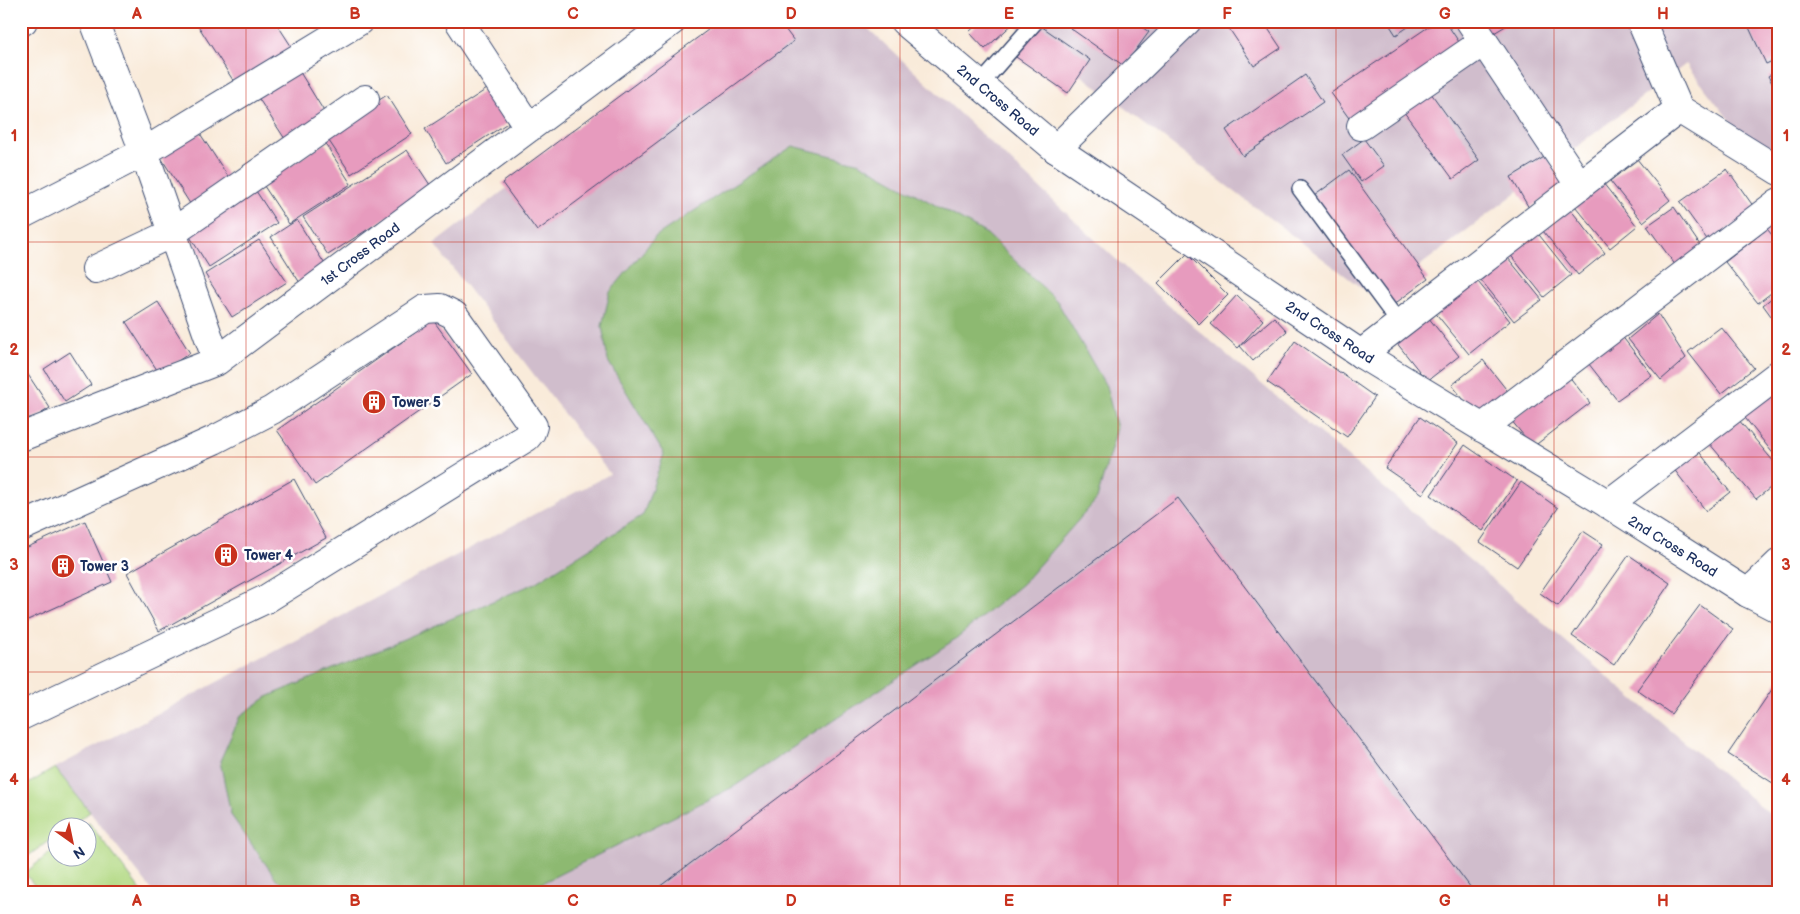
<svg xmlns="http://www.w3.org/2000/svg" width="1800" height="914" viewBox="0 0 1800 914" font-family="'Balsamiq Sans',sans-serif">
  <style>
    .industrial { fill: #d0bdcc }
    .green { fill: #b2d983; stroke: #668470 }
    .forest { fill: #8db971; stroke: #547468 }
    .building { fill: #e79bbe }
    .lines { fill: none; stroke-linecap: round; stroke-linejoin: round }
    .service-casing { stroke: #3c4b71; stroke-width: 18 }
    .minor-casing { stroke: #3c4b71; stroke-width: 30 }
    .tertiary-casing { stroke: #3c4b71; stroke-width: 30 }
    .service { stroke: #fff; stroke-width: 15 }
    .minor { stroke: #fff; stroke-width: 28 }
    .tertiary { stroke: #fff; stroke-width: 28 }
    .grid { fill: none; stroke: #c8321e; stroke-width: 1; stroke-opacity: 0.55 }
    .labels { text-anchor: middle; stroke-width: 5; stroke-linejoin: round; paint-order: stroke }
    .street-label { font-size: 14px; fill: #1b2f5e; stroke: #fff }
    .poi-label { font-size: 14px; font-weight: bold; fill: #1b2f5e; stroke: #fff; text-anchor: start }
    .neatline { fill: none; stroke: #c8321e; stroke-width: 2 }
    .grid-label { font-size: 16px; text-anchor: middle; font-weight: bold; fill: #c8321e }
  </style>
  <rect width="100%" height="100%" fill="#fff"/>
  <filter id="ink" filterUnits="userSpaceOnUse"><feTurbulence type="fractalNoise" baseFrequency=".02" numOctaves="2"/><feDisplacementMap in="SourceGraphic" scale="10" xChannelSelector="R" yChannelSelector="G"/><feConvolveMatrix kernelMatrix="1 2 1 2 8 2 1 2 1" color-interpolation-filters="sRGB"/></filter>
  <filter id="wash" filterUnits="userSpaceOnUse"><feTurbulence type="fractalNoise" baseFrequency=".0096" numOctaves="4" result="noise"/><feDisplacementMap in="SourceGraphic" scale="20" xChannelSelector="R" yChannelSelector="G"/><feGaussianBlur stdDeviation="1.12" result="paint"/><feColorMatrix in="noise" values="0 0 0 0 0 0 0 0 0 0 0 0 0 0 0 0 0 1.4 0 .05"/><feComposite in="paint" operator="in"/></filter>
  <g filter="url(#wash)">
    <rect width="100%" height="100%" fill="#f9ebda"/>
    <path class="industrial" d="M725,21H860L1134,276L1779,822V893H154L55,768L610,474L434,244Z
      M1010,21H1779V184L1686,64L1376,299Z"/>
    <path class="green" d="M55,768L90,812L70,826H58L57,835L21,861V788Z
      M88,823H89L143,893H40L25,873L57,847L58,856H88V826H84Z"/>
    <path class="forest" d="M793,146L860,163L987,234L1057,301L1106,386L1117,428L1097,499L1022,584L954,640L735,786L522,893H294L277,880L231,815L220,761L240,716L267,697L533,584L643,515L664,454L608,361L602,326L610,292L656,236Z"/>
    <g id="blocks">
      <path class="building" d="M202,21H275L295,52L238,88L197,24Z
        M720,21H779L794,41L537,231L502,183Z
        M981,21H1016L985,49L969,32Z
        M1075,21H1133L1149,32L1124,66L1070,28Z
        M1224,21H1263L1281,48L1254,66Z
        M1387,21H1417L1396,35Z
        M1437,21H1445L1461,45L1351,121L1331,93Z
        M1474,21H1514L1484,39Z
        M1746,21H1779V58L1766,64Z
        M1038,24L1090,60L1068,93L1016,57Z
        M298,69L325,113L285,139L257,96Z
        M1779,70V95L1768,76Z
        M1305,75L1323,102L1243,156L1226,130Z
        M487,89L509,122L446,163L425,129Z
        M1428,89L1479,160L1453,179L1401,108Z
        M387,95L412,134L351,174L325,135Z
        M199,132L233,184L194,210L160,156Z
        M1364,139L1384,166L1361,182L1342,155Z
        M325,143L351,184L289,224L262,183Z
        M407,150L432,188L328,255L303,217Z
        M1546,156L1564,186L1529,208L1511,177Z
        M1637,159L1670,200L1643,222L1610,181Z
        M1727,169L1756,210L1709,242L1680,202Z
        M1349,170L1428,279L1393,305L1314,196Z
        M1603,183L1637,226L1610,248L1575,206Z
        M254,188L277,223L209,267L187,232Z
        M1674,207L1702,248L1676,266L1647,226Z
        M1570,209L1605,253L1578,275L1543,231Z
        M297,220L326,266L300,283L271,237Z
        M1767,229L1779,243V287L1758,303L1725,262Z
        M1536,231L1571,275L1544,297L1509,253Z
        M259,240L287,282L232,317L205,274Z
        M1187,254L1228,295L1199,324L1158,283Z
        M1508,258L1542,300L1514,321L1481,280Z
        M1474,277L1510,321L1469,354L1433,310Z
        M1779,292V327L1763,305Z
        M1237,295L1263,320L1238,348L1211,324Z
        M158,302L190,353L159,373L126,322Z
        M1658,314L1686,358L1661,380L1628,339Z
        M1274,317L1287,331L1253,361L1240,346Z
        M1428,317L1459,356L1427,381L1396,342Z
        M433,320L472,374L315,485L277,430Z
        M1721,327L1754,368L1721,394L1688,352Z
        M1621,335L1652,375L1617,400L1585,359Z
        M1295,341L1375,397L1347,437L1267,382Z
        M70,352L91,385L65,402L44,369Z
        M1483,360L1513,398L1482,423L1452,385Z
        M21,364L50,408L21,426Z
        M1568,375L1590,403L1533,447L1511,420Z
        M1772,390L1779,399V461L1742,414Z
        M1420,417L1458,443L1423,494L1385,468Z
        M1738,419L1779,468V481L1756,499L1709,443Z
        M1465,445L1517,481L1483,531L1431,495Z
        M1697,449L1730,492L1706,511L1673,468Z
        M294,479L326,538L159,631L127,573Z
        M1521,482L1558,508L1517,567L1480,542Z
        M1178,498L1474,892L1473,893H651Z
        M85,521L112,582L21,623V550Z
        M1583,531L1603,544L1558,606L1540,593Z
        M1629,555L1670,583L1614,665L1572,636Z
        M1700,605L1733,629L1671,714L1637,690Z
        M1779,679V787L1728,754Z"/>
    </g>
  </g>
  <g filter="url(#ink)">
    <use href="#blocks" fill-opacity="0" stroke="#3c4b71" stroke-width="1"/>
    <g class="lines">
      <g class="service-casing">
        <path id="service" d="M980,85L1036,21
          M1300,189L1400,324"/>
      </g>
      <g class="minor-casing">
        <path id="minor" d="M94,21L144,152L217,361
          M459,21L529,128
          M1470,21L1580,186
          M21,22L23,21
          M1679,109L1779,171
          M1361,126L1483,42
          M1056,149L1187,21
          M21,215L144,152L359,21
          M96,269L172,233L365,99
          M1361,354L1679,109L1641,21
          M1482,428L1779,202
          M21,437L217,361L672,21
          M1608,504L1779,374
          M21,527L214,440L272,410L425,309L440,308L454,315L533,426L531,432L527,437L266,599L21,716
          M1748,593L1779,563"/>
      </g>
      <g class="tertiary-casing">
        <path id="tertiary" d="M904,21L1056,149L1361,354L1608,504L1748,593L1779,609"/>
      </g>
      <use href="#service" class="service"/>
      <use href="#minor" class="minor"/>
      <use href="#tertiary" class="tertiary"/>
    </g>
  </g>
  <path class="grid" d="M246,21V893M464,21V893M682,21V893M900,21V893M1118,21V893M1336,21V893M1554,21V893M21,242H1779M21,457H1779M21,672H1779"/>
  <defs>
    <g id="building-disc" transform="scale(1.25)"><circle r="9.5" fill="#c8321e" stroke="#fff"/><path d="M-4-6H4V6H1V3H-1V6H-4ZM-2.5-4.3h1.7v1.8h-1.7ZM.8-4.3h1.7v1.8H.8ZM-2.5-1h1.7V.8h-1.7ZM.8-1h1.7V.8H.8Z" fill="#fff"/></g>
  </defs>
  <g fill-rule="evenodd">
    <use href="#building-disc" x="374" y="402"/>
    <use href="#building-disc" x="226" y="555"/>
    <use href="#building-disc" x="63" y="566"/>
  </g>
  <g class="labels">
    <g class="street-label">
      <text transform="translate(998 100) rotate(40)" y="5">2nd Cross Road</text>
      <text transform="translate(360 254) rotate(-37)" y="5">1st Cross Road</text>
      <text transform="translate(1330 332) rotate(33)" y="5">2nd Cross Road</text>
      <text transform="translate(1673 546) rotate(32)" y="5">2nd Cross Road</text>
    </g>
    <g class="poi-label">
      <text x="392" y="407">Tower 5</text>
      <text x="244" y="560">Tower 4</text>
      <text x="80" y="571">Tower 3</text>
    </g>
  </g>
  <rect width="1800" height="914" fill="none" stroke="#fff" stroke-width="55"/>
  <g transform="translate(72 842) rotate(147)"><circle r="24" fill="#ffffff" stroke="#a4acbf"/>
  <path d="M0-4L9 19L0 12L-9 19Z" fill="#c8321e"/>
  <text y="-8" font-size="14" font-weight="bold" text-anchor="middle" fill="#1b2f5e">N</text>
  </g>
  <rect x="28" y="28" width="1744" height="858" class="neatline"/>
  <g class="grid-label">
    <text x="137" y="19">A</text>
    <text x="355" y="19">B</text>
    <text x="573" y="19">C</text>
    <text x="791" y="19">D</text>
    <text x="1009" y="19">E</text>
    <text x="1227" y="19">F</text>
    <text x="1445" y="19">G</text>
    <text x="1663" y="19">H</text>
    <text x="14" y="141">1</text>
    <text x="1786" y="141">1</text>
    <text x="14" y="355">2</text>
    <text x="1786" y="355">2</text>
    <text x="14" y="570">3</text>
    <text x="1786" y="570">3</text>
    <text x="14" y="785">4</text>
    <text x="1786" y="785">4</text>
    <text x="137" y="906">A</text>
    <text x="355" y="906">B</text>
    <text x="573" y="906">C</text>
    <text x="791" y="906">D</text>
    <text x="1009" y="906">E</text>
    <text x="1227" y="906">F</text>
    <text x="1445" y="906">G</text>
    <text x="1663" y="906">H</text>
  </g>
</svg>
